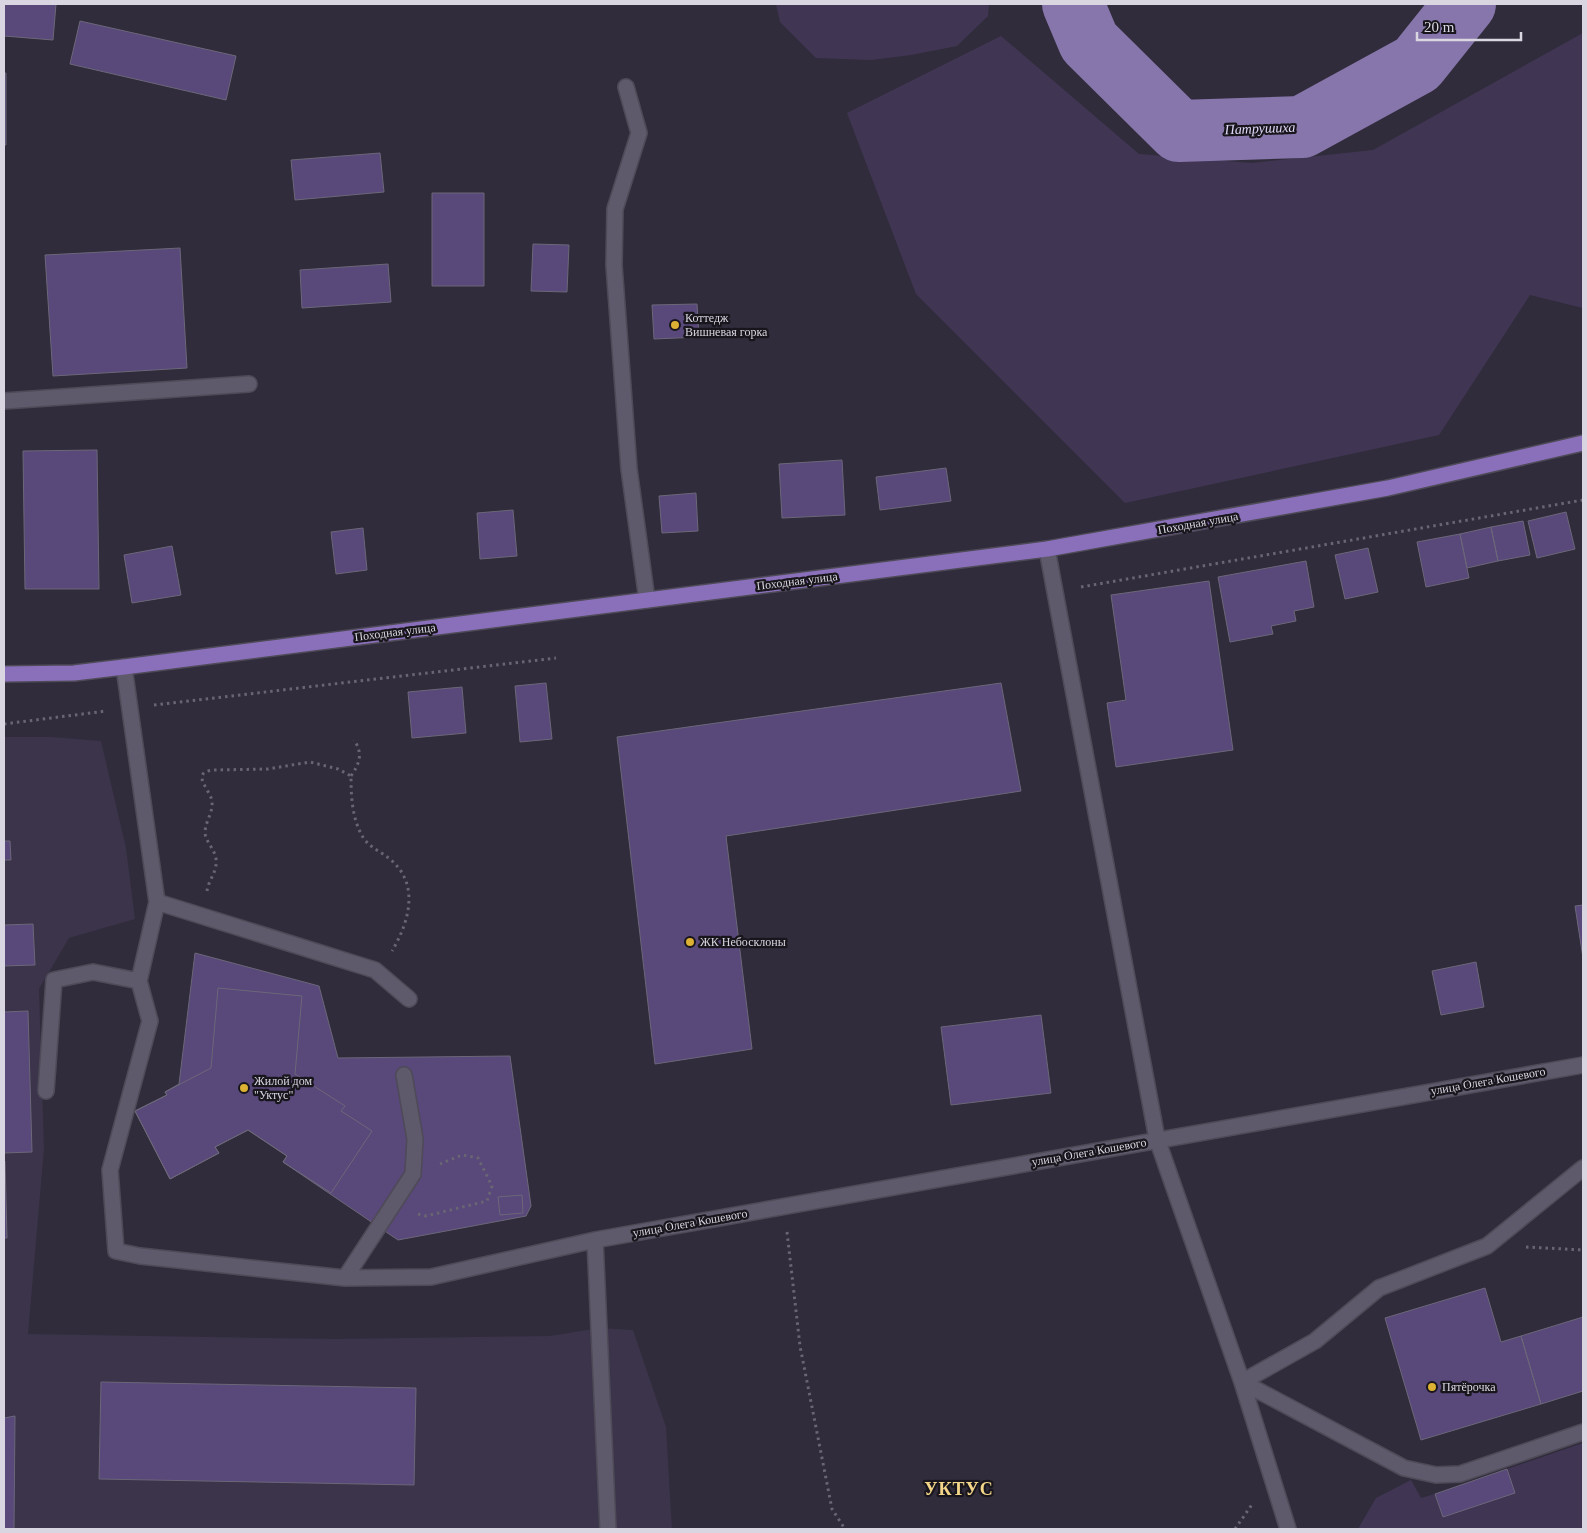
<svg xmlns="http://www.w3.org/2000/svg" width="1587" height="1533" viewBox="0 0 1587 1533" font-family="'Times New Roman',serif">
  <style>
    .built { fill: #3b344a }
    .green { fill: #403654 }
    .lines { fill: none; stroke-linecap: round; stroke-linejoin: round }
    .river { stroke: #8776ab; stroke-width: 62 }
    .building { fill: #59487a; stroke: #6c6779 }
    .minor-casing { stroke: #4e4a57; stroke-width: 18 }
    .major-casing { stroke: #4e4a57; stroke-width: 18 }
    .path { stroke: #696573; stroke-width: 3; stroke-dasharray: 2.5 4; stroke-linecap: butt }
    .minor { stroke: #5e596b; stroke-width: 15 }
    .major { stroke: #8a70ba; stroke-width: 15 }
    .poi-dot { fill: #ddb133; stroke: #18161c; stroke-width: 2 }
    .labels { text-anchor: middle; stroke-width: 4.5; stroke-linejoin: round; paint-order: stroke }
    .poi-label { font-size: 12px; fill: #d9d6e1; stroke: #18161c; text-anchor: start }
    .street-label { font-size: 12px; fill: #d9d6e1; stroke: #18161c }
    .water-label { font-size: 14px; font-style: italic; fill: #e3d9fa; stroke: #18161c }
    .district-label { font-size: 18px; font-weight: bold; letter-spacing: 1px; fill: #f4d68b; stroke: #18161c }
  </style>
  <rect width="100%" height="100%" fill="#302c3b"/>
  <path class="built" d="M4,737H52L101,741L126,848L135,919L69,938L39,989L44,1149L28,1334L335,1339L550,1336L599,1328L633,1330L666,1427L672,1529H4Z"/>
  <path class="green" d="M776,4H989L988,16L957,46L911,55L871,60L816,58L780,22Z
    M1583,33V308L1530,295L1439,435L1125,503L916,294L847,113L1001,36L1139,154L1252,163L1373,150Z
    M1583,1443V1529H1358L1376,1498L1411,1480L1421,1498L1435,1494L1443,1517L1515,1493L1507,1469Z"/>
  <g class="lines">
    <path class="river" d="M1073,4L1089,42L1179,131L1302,127L1417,64L1465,4"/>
  </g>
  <path class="building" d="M4,4H56L53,40L4,36Z
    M80,21L236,56L226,100L70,64Z
    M4,73H6V145H4Z
    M380,153L384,192L295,200L291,160Z
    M432,193H484V286H432Z
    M533,244L569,245L567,292L531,291Z
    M180,248L187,368L53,376L45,255Z
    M388,264L391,302L302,308L300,270Z
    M697,304L699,337L654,339L652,305Z
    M97,450L99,589H25L23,451Z
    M842,460L845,515L782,518L779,464Z
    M946,468L951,501L880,510L876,477Z
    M696,493L698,531L662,533L659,496Z
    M513,510L517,556L480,559L477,513Z
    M1566,512L1575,549L1537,558L1528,521Z
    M1523,521L1530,555L1498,561L1491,527Z
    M1491,527L1498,561L1467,568L1460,534Z
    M363,528L367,570L336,574L331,532Z
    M1460,534L1469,578L1426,587L1417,542Z
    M172,546L181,595L132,603L124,555Z
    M1368,548L1378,592L1345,599L1335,555Z
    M1306,561L1314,607L1294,611L1296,621L1271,626L1273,634L1230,642L1218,577Z
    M1209,581L1233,750L1116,767L1107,703L1126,700L1111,595Z
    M546,683L552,739L520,742L515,686Z
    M1001,683L1021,791L726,836L752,1049L655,1064L617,737Z
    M462,687L466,733L412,738L408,692Z
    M4,841H10L11,860H4Z
    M1583,905V958L1575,906Z
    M33,924L35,965L4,966V925Z
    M195,953L319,986L338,1058L510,1056L531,1206L526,1216L398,1240L283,1162L287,1156L248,1130L215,1147L219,1153L170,1179L135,1111L167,1095L165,1092L179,1084Z
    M1476,962L1484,1007L1441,1015L1432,971Z
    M218,988L302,996L295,1074L345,1106L341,1111L372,1131L331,1193L283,1162L287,1156L248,1130L215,1147L219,1153L170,1179L135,1111L167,1095L165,1092L211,1068Z
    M28,1011L32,1152L4,1153V1012Z
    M1041,1015L1051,1093L951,1105L941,1027Z
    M4,1161H5L7,1238H4Z
    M522,1195L523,1213L500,1215L498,1197Z
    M1485,1288L1501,1342L1521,1336L1541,1404L1421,1440L1385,1318Z
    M1583,1317V1391L1541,1404L1521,1336Z
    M101,1382L416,1388L414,1485L99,1479Z
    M15,1416L14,1529H4V1418Z
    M1507,1469L1515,1493L1443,1517L1435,1494Z"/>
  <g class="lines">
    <g class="minor-casing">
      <path id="minor" d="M626,87L639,133L615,209L614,265L629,469L647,600
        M4,401L249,384
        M1047,549L1157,1139L1242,1382L1288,1529
        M157,902L375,970L409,999
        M139,981L150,1021L110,1170L116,1251L140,1256L345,1278L431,1277L595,1240L1583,1065
        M46,1091L54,980L93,972L139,981L157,902L124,667
        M595,1240L608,1529
        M345,1278L413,1174L415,1139L404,1075
        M1242,1382L1315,1341L1379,1288L1487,1246L1583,1168
        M1242,1382L1404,1468L1436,1475L1460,1474L1583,1432"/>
    </g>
    <g class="major-casing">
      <path id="major" d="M4,674L74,673L124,667L1047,549L1388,488L1583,443"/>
    </g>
    <path class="path" d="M1081,587L1583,500
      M154,705L556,658
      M4,724L106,711
      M351,776C360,763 363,753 354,740
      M207,891C208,882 215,874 216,865C218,851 206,844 205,833C205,822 213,813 212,802C212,791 188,772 214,770L268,769L310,762L338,769L351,776C351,797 352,820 364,839C372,849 382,852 391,860C420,885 409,922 392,951
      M418,1214L426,1216L487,1201L492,1186L478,1158L462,1155L440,1164
      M787,1232L800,1346L832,1509L845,1529
      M1526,1247L1583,1250
      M1235,1529L1253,1503"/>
    <use href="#minor" class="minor"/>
    <use href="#major" class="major"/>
  </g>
  <g class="poi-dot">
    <circle cx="675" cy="325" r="5"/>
    <circle cx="690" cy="942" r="5"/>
    <circle cx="244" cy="1088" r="5"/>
    <circle cx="1432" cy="1387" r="5"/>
  </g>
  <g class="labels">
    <g class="poi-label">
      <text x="685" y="322">Коттедж<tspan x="685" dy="14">Вишневая горка</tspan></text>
      <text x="700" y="946">ЖК Небосклоны</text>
      <text x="254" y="1085">Жилой дом<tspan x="254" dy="14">"Уктус"</tspan></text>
      <text x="1442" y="1391">Пятёрочка</text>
    </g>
    <g class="street-label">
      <text transform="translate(1198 523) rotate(-10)" y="4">Походная улица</text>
      <text transform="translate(797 581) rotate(-7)" y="4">Походная улица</text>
      <text transform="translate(395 632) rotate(-7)" y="4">Походная улица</text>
      <text transform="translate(1488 1081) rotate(-10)" y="4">улица Олега Кошевого</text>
      <text transform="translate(1089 1152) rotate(-10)" y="4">улица Олега Кошевого</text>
      <text transform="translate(690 1223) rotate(-10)" y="4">улица Олега Кошевого</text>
    </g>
    <g class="water-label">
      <text transform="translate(1260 128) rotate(-2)" y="5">Патрушиха</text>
    </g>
    <g class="district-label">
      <text x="959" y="1495">УКТУС</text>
    </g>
  </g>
  <rect width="1587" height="1533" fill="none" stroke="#d9d6e1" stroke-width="10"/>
  <path d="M1417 32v8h104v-8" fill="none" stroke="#d9d6e1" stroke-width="2.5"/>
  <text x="1424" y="32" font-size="15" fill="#d9d6e1" stroke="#18161c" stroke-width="4" paint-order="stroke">20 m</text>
</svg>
